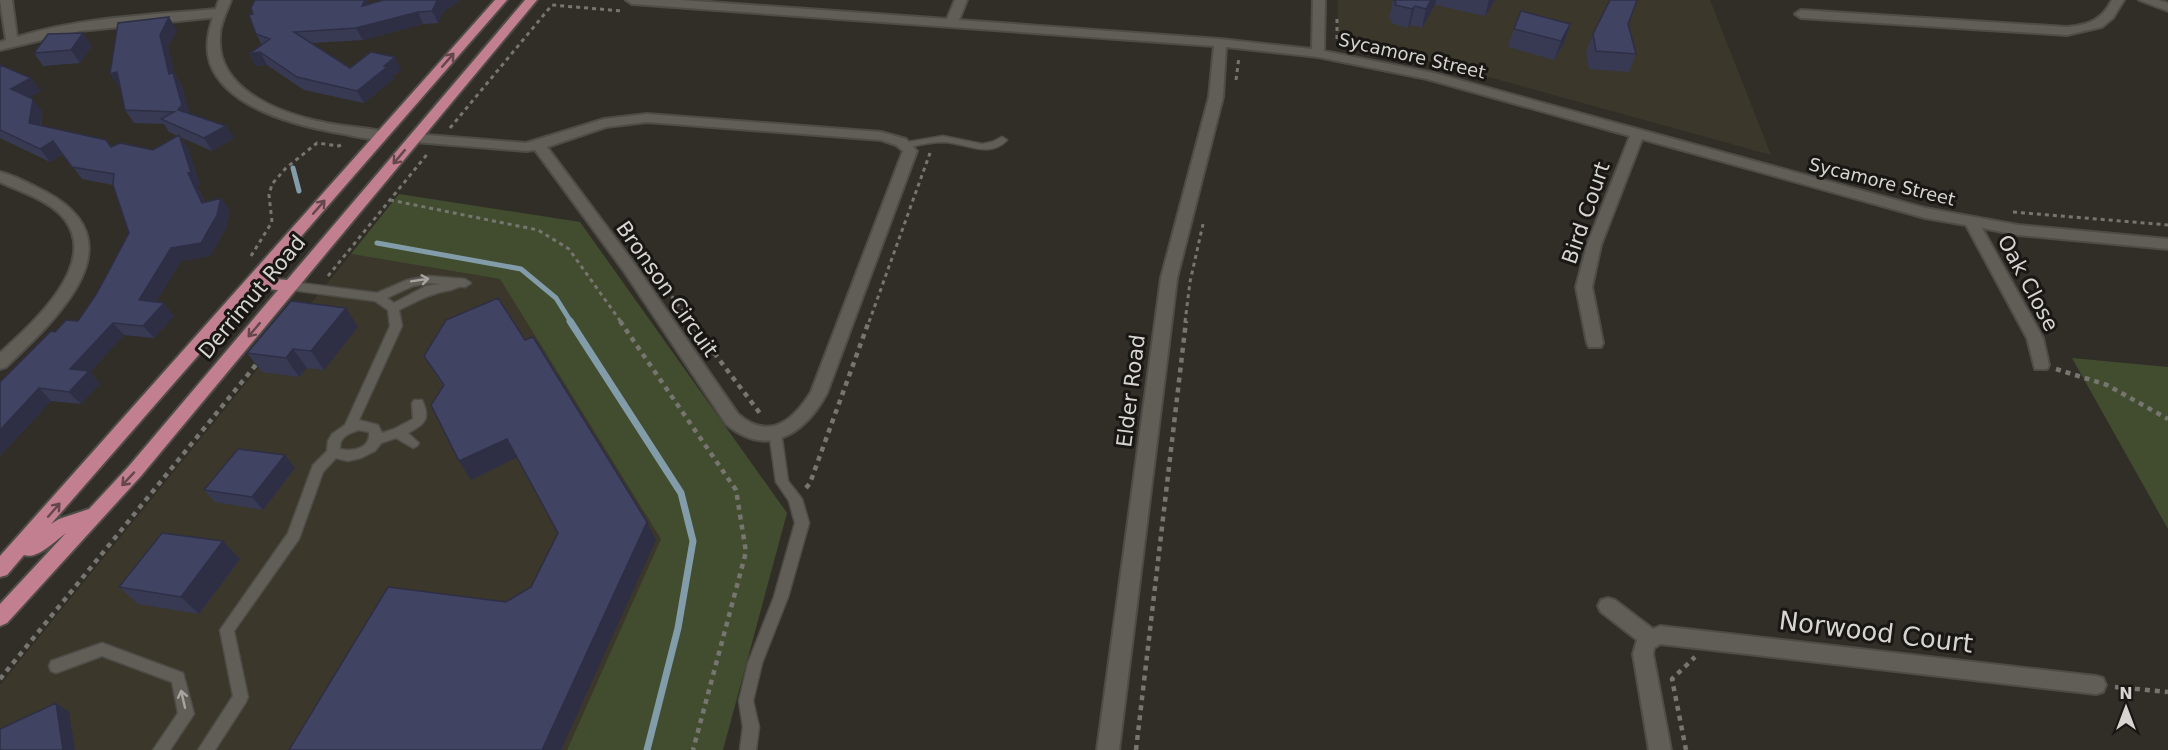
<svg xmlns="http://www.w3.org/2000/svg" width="2168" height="750" viewBox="0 0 2168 750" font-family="'DejaVu Sans',sans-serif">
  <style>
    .built { fill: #3c372b }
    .green { fill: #424d2f }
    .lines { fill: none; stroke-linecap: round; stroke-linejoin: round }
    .stream-far1 { stroke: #829caa; stroke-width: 5 }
    .stream { stroke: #829caa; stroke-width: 7 }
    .service-casing { stroke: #4e4c47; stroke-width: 3 }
    .minor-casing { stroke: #4e4c47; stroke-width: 4 }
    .tertiary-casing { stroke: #4e4c47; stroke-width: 4 }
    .trunk-casing { stroke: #4e4c47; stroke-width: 4 }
    .path-far1 { stroke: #777570; stroke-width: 3; stroke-dasharray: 4 4; stroke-linecap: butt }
    .path { stroke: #777570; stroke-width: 4.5; stroke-dasharray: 5 5; stroke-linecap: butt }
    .service { fill: #615e57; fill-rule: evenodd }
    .minor { fill: #615e57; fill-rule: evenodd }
    .tertiary { fill: #615e57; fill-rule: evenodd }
    .trunk { fill: #c27f90; fill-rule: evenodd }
    .wall { fill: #383a54 }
    .shaded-wall { fill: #2e2f45 }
    .building { fill: #414362; stroke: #2e2f45; stroke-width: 1.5 }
    .oneway { stroke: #64464c }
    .oneway2 { stroke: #a8a5a0 }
    .labels { text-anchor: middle; stroke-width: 6; stroke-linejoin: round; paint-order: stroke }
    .far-street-label { font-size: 18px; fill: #d7d5d1; stroke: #181714 }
    .street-label { font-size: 21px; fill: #d7d5d1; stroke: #181714 }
    .near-street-label { font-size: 26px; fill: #d7d5d1; stroke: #181714 }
  </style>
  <rect width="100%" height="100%" fill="#312e28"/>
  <path class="built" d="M1338,0H1710L1771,155L1438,63L1346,43L1338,38Z
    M351,254L500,279L662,539L567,750H0V685Z"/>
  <path class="green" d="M399,194L580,222L787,513L723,750H567L661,539L500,279L351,254Z
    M2072,358L2168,367V529Z"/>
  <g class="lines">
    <path class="stream-far1" d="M293,168L299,191
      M377,243L521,269L556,298L571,322"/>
    <path class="stream" d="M570,321L681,493L693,541L678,628L647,750"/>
    <g class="service-casing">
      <path id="service" d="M943,136L982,144L992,142L1002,137L1007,140C989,159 966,143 944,142C931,142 918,145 906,148L901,145L902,143Z
        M429,276L465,279L471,283L465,287C458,286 457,288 451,290C431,293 417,301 399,310L402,326L359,420L378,425L382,433L394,429L413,419L412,403L414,400H422C431,419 425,424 408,433L419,443L417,446L413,448L396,438L381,443L375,451L361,458L348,461L336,458L323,472L299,539L234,631L248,697L246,702L215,750H198L233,696L220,630L288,533L313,465L327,451L328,441L332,434L345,425L390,326L388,310L375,301L292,290L286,286L292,282L377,293L407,280ZM429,283L440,284L426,286L394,303L387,298L413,286ZM359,430L369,432C371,448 353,452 340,449C339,437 349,433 359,430Z
        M775,427L779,429L781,432L788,481L802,499L809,523L788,597L762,663L753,701L759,727L756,750H740L743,727L739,701L748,663L774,597L795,523L789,501L776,482L769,432L771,429Z
        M102,643L183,673L194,714L170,750H153L178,713L172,682L102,656L56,673L51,671L49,666L51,661Z"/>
    </g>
    <g class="minor-casing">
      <path id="minor" d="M0,0H12L17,37C82,17 151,15 218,9L224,13L218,17L80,31L0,50V42L6,40Z
        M626,0H681L947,19L955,0H967L959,20L1220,39L1312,49L1313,0H1325L1324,51L1434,73L1925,208L2018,225L2168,239V249L2018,235L1982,228L2043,338L2049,365L2047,369H2035L2027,338L1966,225L1925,218L1642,139L1601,245L1592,287L1603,343L1601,347H1589L1587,343L1576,287L1587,245L1630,136L1427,79L1318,57L1226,47L1223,97L1177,278L1119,750H1097L1161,278L1209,97L1214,46L632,4Z
        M2112,0H2124L2113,18L2102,27L2067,35L1801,18L1795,14L1801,10L2067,27C2089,25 2102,20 2112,0Z
        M2139,0H2158L2168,3V11Z
        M647,114L881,132L906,139L917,151L827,393C805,434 767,459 726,424L623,270L535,150L526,151L415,142L408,138L415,134L526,143L604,119ZM647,122L881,140L896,145L903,151L811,392C793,421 769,441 738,414L633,262L547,147L606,127Z
        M0,172C16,176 32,185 46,192C141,243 55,320 6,367L0,369V353C30,325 98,267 66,221C52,201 21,192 0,182Z
        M1608,598L1615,600L1653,629L1660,626L2096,676L2103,678L2106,685L2103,692L2096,694L1660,644L1654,648L1653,654L1671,750H1649L1633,654L1637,640L1601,612L1598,606L1601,600Z"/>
    </g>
    <g class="tertiary-casing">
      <path id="tertiary" d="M219,0H231C227,11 220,24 220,35C215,89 279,113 322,122C343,127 365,127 386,132L388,135L386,138C374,141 357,137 344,134C302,127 227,110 210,63C203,41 212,20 219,0Z"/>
    </g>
    <g class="trunk-casing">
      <path id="trunk" d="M495,0H507L265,278L287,280L525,0H537L141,476L7,623L0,626V604L66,533C55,541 37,560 24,555L7,575L0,577V556ZM257,288L278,290L129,466L89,509L59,519L51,524Z"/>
    </g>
    <path class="path-far1" d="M1337,19V42
      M1236,80L1239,57
      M450,128L552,5L622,11
      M390,200L538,230L569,249L621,322
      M2013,212L2168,225
      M251,256L272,222L269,195L272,184L286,168L317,143L339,146L343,143
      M328,276L429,152
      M667,290L691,322
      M869,322L930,153
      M1185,322L1190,282L1203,224"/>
    <path class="path" d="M620,321L736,490L746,552L693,750
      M690,321L762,416
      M2056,369L2107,385L2168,419
      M806,488L810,483L869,321
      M0,679L259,361
      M2115,687L2168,692
      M1136,750L1186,321
      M1686,750L1672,679L1695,657"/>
    <use href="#service" class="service"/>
    <use href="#minor" class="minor"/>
    <use href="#tertiary" class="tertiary"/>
    <use href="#trunk" class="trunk"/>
  </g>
  <path class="wall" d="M384,0H460L442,13L438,23L423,24L363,40L312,43L350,68L401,70L392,77L393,79L364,103L304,90L267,65L256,66L249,54L262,45L256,34Z
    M1393,0H1495L1485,16L1435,5L1422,28L1410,25L1408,28L1391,23L1392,20L1389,19Z
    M1570,24L1564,43L1554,60L1508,47L1514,29Z
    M1628,24L1636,54L1629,72L1589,69L1586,52L1593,34Z
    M177,30L168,47L175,75L182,86L189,114L234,138L212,151L180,137L188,148L200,185L197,186L205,202L230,211L226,228L210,256L181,261L156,302L174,316L154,338L124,335L90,372L100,384L81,404L51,401L0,456V382L55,332L78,321L97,293L129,233L113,185L82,179L63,154L50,162L0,138V65L41,91L29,97L42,111L41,126L111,147L153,150L178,136L169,132L164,124L134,123L125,110L120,86H118Z
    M92,46L80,63L43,66L34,53Z
    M346,308L358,327L324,370L307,368L299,377L262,372L247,353Z
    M424,356L656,540L506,602L531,587L558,533L517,457L471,480L443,387Z
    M295,468L263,510L215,502L204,490Z
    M240,559L199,614L138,604L119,587Z"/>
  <path class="shaded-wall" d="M365,0H368L372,9L362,6Z
    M438,0H460L442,13L438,23L432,11L437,1Z
    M1431,0H1436L1435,5L1422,28L1426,9Z
    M1489,0H1495L1485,16Z
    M1415,6L1410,25L1408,28L1412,9Z
    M418,12L423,24L363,40L356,28Z
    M169,17L177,30L168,47L175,75L182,86L191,118L178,110L160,35Z
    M1570,24L1564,43L1554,60L1561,41Z
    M83,33L92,46L80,63L71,50Z
    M260,52L267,65L256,66L249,54Z
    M395,57L401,70L392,77L393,79L364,103L357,91Z
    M117,72L125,84L118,86L110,74Z
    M31,78L41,91L20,102L11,89Z
    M33,99L42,111L39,136L29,123Z
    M226,126L234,138L212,151L204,138Z
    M179,135L188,148L200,185L197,186L211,215L202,203L188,173Z
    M53,141L63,154L50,162L40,149Z
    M221,198L230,211L226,228L210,256L181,261L149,313L139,300L171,248Z
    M164,303L174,316L154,338L143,326Z
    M346,308L358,327L324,370L311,351Z
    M113,323L124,335L90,372L100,384L81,404L69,392L70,369Z
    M293,349L307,368L299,377L286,358Z
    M39,388L51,401L0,456V430Z
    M507,439L518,457L471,480L459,461Z
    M285,455L295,468L263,510L252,497Z
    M647,522L656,540L561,750H542Z
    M223,541L240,559L199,614L181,597Z
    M56,703L69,712L75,750H63Z"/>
  <path class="building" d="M255,0H365L362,6L384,0H438L437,1L432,11L418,12L356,28L294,32L350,68L371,52L395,57L384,66L387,67L357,91L297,77L260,52L249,54L270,39L256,34L249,15L253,14L251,8Z
    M1393,0H1431L1426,9L1415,6L1412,9L1395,5L1396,2Z
    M1610,0H1637L1628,24L1636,54L1596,51L1593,34Z
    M1521,11L1570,24L1561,41L1514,29Z
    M169,17L160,35L169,74L173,73L182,105L178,110L226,126L204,138L161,119L174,112L125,110L117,72L110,74L118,23Z
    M83,33L71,50L34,53L48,34Z
    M0,65L31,78L11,89L33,99L29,123L106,140L111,147L120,143L153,150L179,135L191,172L188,173L202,203L221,198L217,215L201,243L171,248L139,300L164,303L143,326L113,323L70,369L89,371L69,392L39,388L0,430V382L51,331L55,332L66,320L78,321L97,293L129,233L113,185L114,174L72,167L53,141L40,149L0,130Z
    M498,298L525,340L533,337L647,522L542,750H289L388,587L506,602L531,587L558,533L507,439L459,461L431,405L444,385L424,356L446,320Z
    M291,301L346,308L311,351L293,349L286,358L247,353Z
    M238,449L285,455L252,497L204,490Z
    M162,533L223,541L181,597L119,587Z
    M56,703L63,750H0V729Z"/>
  <defs><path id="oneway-shaft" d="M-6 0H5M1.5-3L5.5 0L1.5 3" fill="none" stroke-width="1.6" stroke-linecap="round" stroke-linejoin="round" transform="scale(1.5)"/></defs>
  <g class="oneway">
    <use href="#oneway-shaft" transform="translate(448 60) rotate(-49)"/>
    <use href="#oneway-shaft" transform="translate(399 157) rotate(130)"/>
    <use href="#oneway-shaft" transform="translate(319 207) rotate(-49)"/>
    <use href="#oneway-shaft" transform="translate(254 330) rotate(130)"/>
    <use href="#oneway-shaft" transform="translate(128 479) rotate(133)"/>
    <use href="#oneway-shaft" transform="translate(54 510) rotate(-49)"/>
  </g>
  <g class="oneway2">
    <use href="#oneway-shaft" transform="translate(420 280) rotate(-9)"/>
    <use href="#oneway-shaft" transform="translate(183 699) rotate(-103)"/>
  </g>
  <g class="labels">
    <g class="far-street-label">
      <text transform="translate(1412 56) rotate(13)" y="6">Sycamore Street</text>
      <text transform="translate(1882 182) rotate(14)" y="6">Sycamore Street</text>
    </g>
    <g class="street-label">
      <text transform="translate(1586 213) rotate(-71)" y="7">Bird Court</text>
      <text transform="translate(2028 283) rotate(62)" y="7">Oak Close</text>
      <text transform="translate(667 289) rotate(55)" y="7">Bronson Circuit</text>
      <text transform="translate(252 297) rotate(-50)" y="7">Derrimut Road</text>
      <text transform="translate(1131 391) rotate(-83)" y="7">Elder Road</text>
    </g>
    <g class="near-street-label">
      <text transform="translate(1876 632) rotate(7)" y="9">Norwood Court</text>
    </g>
  </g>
  <g transform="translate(2126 708)" stroke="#181714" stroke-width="4.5" paint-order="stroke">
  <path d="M0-4.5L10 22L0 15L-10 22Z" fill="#d7d5d1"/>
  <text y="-9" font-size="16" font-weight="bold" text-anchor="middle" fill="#d7d5d1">N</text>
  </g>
</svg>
